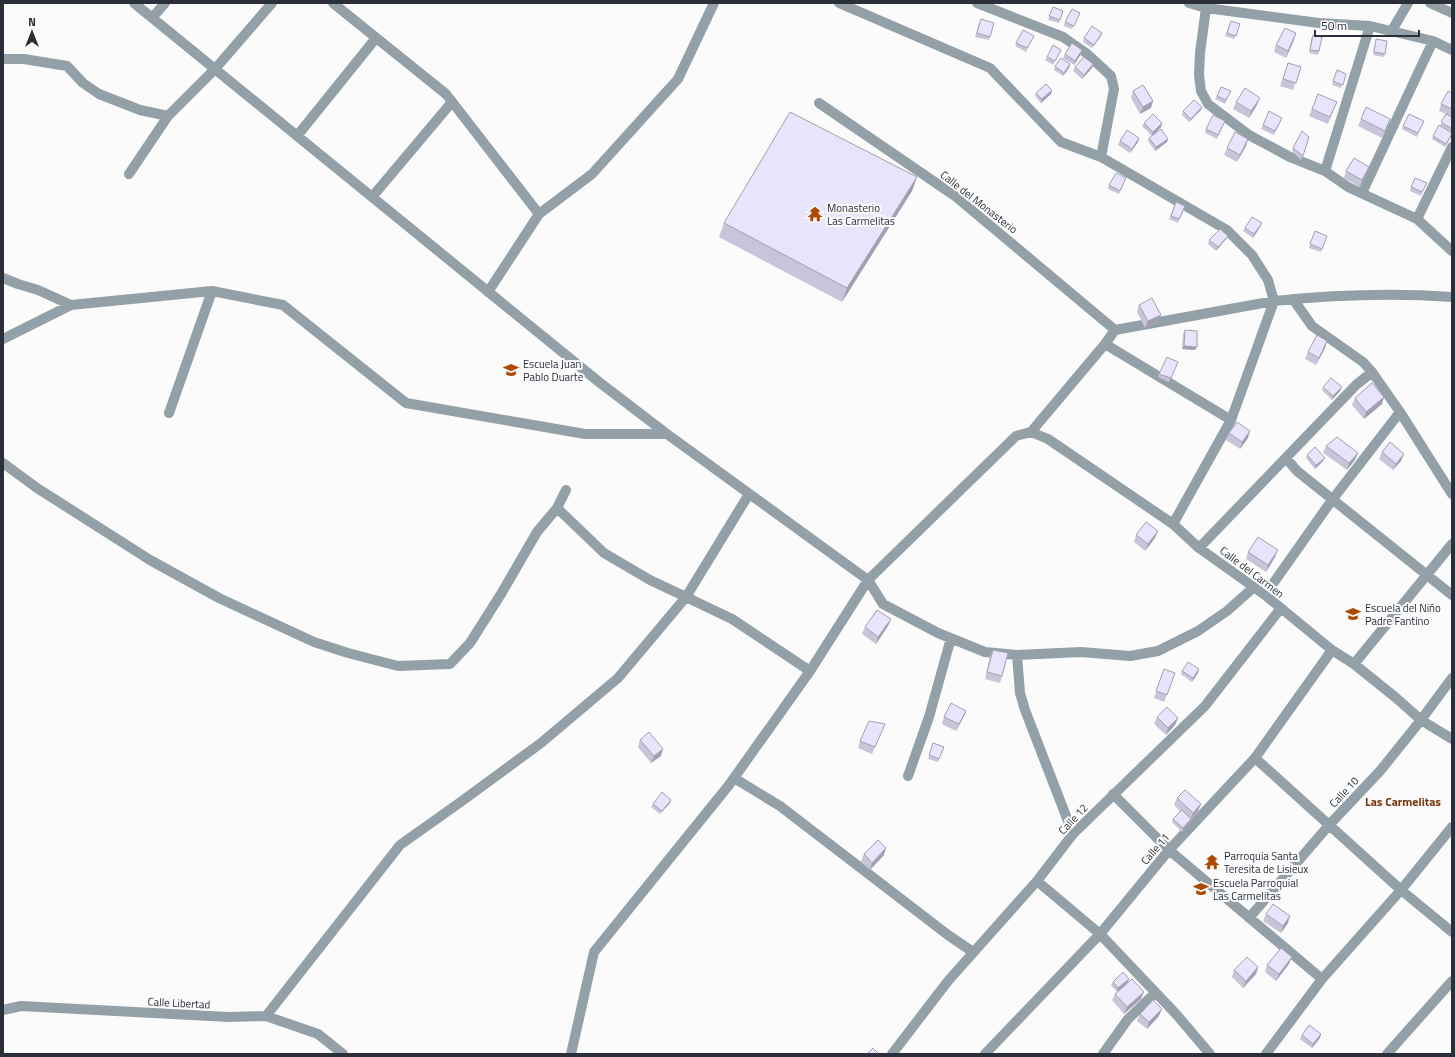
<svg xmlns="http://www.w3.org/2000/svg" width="1455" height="1057" viewBox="0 0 1455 1057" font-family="'Titillium Web',sans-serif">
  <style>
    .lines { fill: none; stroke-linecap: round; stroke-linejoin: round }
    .street { stroke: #94a0a8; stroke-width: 10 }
    .wall { fill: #c8c4d9 }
    .shaded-wall { fill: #a2a0b0 }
    .building { fill: #e8e4fc; stroke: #a2a0b0 }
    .labels { text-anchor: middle; stroke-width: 4; stroke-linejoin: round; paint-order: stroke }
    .street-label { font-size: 11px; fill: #2a2f3a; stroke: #fbfbfb }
    .poi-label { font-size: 11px; fill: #2a2f3a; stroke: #fbfbfb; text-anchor: start }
    .neighbourhood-label { font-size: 12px; font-weight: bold; fill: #753711; stroke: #fbfbfb }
  </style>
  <rect width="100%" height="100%" fill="#fbfbfb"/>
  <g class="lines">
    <path class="street" d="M134,3L599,382L667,434L868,580L1016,436L1031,432L1105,344L1115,330L1274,301C1332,295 1395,293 1452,297
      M333,3L446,94L539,214
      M839,3L990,68L1061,142L1101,157L1227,230L1252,255L1268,280L1274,301L1231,420L1173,524
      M977,3L1063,37L1086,53L1111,76L1114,89L1101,157
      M1189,3L1206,8L1319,23L1370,26L1433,41L1452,50
      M1430,3L1452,13
      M1206,8L1200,53L1199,75L1201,91L1208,104L1249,135L1290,157L1325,171L1348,187L1417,219L1452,147
      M152,18L165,3
      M1391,32L1408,3
      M3,59H24L67,66L83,83L99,94L140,110L168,116
      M819,103L955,196L1115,330
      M297,136L376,38
      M1325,171L1370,26
      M129,174L168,116L215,69L272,3
      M1362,193L1433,41
      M372,197L452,102
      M1417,219L1452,251
      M3,278L18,284L38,290L71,305
      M488,292L539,214L592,174L678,79L714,3
      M1293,299L1312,326L1363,362L1372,372L1400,412L1452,494
      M3,339L71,305L212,291L283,305L406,403L585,434H667
      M1105,344L1231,420
      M169,413L212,291
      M1031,432L1048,439L1173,524L1199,548L1265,595L1332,650L1354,664L1395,697L1421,720L1452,739
      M1286,458L1297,471L1452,595
      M3,463L37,488L150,560L219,598L314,642L348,653L398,666L450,664L470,643L501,594L537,532L557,508L604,553L650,580L686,597L732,619L810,671
      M557,508L566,490
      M1199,548L1356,385L1372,372
      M1265,595L1332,500L1400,412
      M1017,655L1020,693L1025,710L1073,834
      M1354,664L1452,544
      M1255,758L1401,890L1452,932
      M908,776L929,717L951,638
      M734,778L780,806L948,935L973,952
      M1113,794L1169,850L1322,979
      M1037,881L1100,934L1176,1014L1210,1054
      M1249,918L1330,824L1380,771L1421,720L1452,678
      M3,1010L21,1006L229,1017L266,1016L318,1034L343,1054
      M266,1016L400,845L462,801L541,743L618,678L686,597L749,494
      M571,1054L594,952L729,785L810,671L868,580L883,604L938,633L985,652L1017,655L1081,652L1130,656L1158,651L1198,631L1227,611L1254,587
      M892,1054L948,981L1037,881L1073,834L1205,706L1281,608
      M985,1054L1100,934L1169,850L1255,758L1332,650
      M1103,1054L1128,1019L1155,993
      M1266,1054L1322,979L1401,890L1452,827
      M1387,1054L1452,981"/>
  </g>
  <path class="wall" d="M1053,7L1063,11L1059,23L1048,20Z
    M1078,16L1072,29L1064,26L1065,22Z
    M1231,21L1240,24L1234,39L1225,36Z
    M979,23L990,37L989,40L975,37Z
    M1313,35L1319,51L1318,55L1309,53L1311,39Z
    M1034,36L1026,52L1015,46L1016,43Z
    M1101,36L1092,48L1083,42L1084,38Z
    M1376,39L1385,54L1384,57L1373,55L1375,43Z
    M1294,40L1286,58L1274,52L1276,45Z
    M1061,50L1053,65L1045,60L1047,57Z
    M1082,50L1081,54L1074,65L1063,58L1065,54Z
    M1288,63L1301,67L1293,90L1280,86Z
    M1070,64L1069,68L1063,76L1054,70L1055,66Z
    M1093,64L1092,68L1082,79L1073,71L1075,67Z
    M1337,70L1346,74L1341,88L1332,85Z
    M1052,90L1051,94L1041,103L1035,96L1036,93Z
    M1133,91L1151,108L1140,114L1131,98Z
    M1452,93V134L1445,147L1432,139L1433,136L1440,126L1446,114L1439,111L1441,104Z
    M1229,95L1225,104L1215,99L1217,96Z
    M1236,102L1257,105L1249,118L1233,109Z
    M1312,109H1334L1328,124L1309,116Z
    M1201,110L1189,122L1182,115L1183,111Z
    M1361,119L1388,126L1382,138L1358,126Z
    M1281,121L1274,135L1261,129L1263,125Z
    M1424,121L1417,137L1402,129L1403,126Z
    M1144,123H1162L1161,127L1152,136L1142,126Z
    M1224,124L1217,139L1205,133L1206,129Z
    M1309,137L1301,160L1292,151L1293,148Z
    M1149,138L1168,139L1167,142L1155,151L1148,141Z
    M1248,139L1246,146L1237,162L1224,155L1227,148Z
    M1120,141L1138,142L1130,153L1118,145Z
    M1346,171L1367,174L1360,187L1344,178Z
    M917,177L912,191L842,302L719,237L724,223Z
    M1126,178L1119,194L1108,189L1109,185Z
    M1427,183L1421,196L1410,191L1411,187Z
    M1176,202L1184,210L1178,223L1169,219Z
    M1262,223L1260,227L1253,238L1243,231L1245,228Z
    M1315,231L1327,236L1321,252L1309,248Z
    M1228,236L1226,239L1216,251L1208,244L1209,240Z
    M1139,305L1158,322L1145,328L1137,312Z
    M1185,330L1195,350L1182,349L1183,334Z
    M1327,341L1325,348L1316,365L1305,359L1308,352Z
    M1178,362L1169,382L1158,377L1159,374Z
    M1323,387L1340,391L1332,400L1322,390Z
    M1355,398L1382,404L1364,419L1352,405Z
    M1229,433L1248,438L1240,449L1226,440Z
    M1326,446L1355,460L1347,470L1323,453Z
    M1382,452L1401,461L1393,470L1379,459Z
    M1307,455L1325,458L1323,461L1315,469L1306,458Z
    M1136,535L1155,538L1145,551L1134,542Z
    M1248,552L1275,557L1266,572L1246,559Z
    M891,619L888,626L876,644L862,634L865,627Z
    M993,650L1002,676L1000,683L985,679L990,656Z
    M1164,669L1175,673L1164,702L1154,698Z
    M1182,671L1198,673L1192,682L1181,674Z
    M944,717L963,718L956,731L942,724Z
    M1157,717L1178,718L1175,725L1166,735L1154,724Z
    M882,731L872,754L858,748L860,741Z
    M640,740L661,756L651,763L638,747Z
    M933,743L944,747L938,762L928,759Z
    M1177,798L1201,804L1198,811L1191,819L1190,823L1182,832L1172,822L1173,819L1180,811L1174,805Z
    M671,800L670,803L660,814L651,807L653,804Z
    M864,854L884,855L870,870L861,861Z
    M1266,914L1288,923L1281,933L1263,921Z
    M1289,964L1276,981L1265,972L1267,965Z
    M1258,967L1256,974L1243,988L1232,977L1234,970Z
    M1113,982L1128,983L1141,999L1124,1014L1112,1000L1115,994L1117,992L1111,985Z
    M1140,1014L1159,1016L1147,1029L1137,1021Z
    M1302,1035L1320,1038L1312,1048L1300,1039Z"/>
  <path class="shaded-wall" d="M1102,33L1101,36L1092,48Z
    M1296,33L1294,40L1286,58L1288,51Z
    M1082,50L1081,54L1074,65L1075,61Z
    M1070,64L1069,68L1063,76L1064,73Z
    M1093,64L1092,68L1082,79L1084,75Z
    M1052,90L1051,94L1041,103L1042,99Z
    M1260,98L1257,105L1249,118L1251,111Z
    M1153,101L1151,108L1140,114L1143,107Z
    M1202,107L1201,110L1189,122L1191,119Z
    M1390,119L1388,126L1382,138L1385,131Z
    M1162,123L1161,127L1152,136L1153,132Z
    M1452,134L1451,137L1445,147L1446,144Z
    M1139,138L1138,142L1130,153L1132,149Z
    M1168,139L1167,142L1155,151L1156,147Z
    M1248,139L1246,146L1237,162L1240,155Z
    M1369,167L1367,174L1360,187L1362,180Z
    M917,177L912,191L842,302L847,288Z
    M1262,223L1260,227L1253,238L1254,234Z
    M1228,236L1226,239L1216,251L1218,247Z
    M1161,315L1158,322L1145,328L1148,321Z
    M1327,341L1325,348L1316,365L1319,358Z
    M1184,346L1197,347L1195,350L1182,349Z
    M1342,387L1340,391L1332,400L1333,396Z
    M1384,397L1382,404L1364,419L1366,412Z
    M1250,431L1248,438L1240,449L1242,442Z
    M1358,453L1355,460L1347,470L1349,463Z
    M1404,454L1401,461L1393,470L1396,464Z
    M1325,458L1323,461L1315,469L1316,465Z
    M1158,531L1155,538L1145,551L1148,544Z
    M1278,550L1275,557L1266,572L1268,565Z
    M891,619L888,626L876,644L878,637Z
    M1199,669L1198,673L1192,682L1193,678Z
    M966,711L963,718L956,731L959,724Z
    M1178,718L1175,725L1166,735L1168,728Z
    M663,749L661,756L651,763L654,756Z
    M671,800L670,803L660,814L662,811Z
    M1201,804L1198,811L1190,820L1193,813Z
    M1191,819L1190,823L1182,832L1183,828Z
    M886,848L884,855L870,870L872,863Z
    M1290,916L1288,923L1281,933L1283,926Z
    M1292,957L1289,964L1276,981L1279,974Z
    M1258,967L1256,974L1243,988L1246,981Z
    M1129,979L1128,983L1117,992L1118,988Z
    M1144,992L1141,999L1124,1014L1127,1007Z
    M1162,1009L1159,1016L1147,1029L1149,1022Z
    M1321,1034L1320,1038L1312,1048L1313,1044Z"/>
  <path class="building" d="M1053,7L1063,11L1060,20L1049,16Z
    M1072,9L1080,13L1074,26L1065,22Z
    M981,19L994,23L990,37L977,33Z
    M1231,21L1240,24L1236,36L1227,33Z
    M1092,26L1102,33L1094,45L1084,38Z
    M1285,28L1296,33L1288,51L1276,45Z
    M1023,30L1034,36L1027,48L1016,43Z
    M1313,35L1322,37L1319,51L1310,50Z
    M1376,39L1387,41L1385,54L1374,52Z
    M1072,43L1082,50L1075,61L1065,54Z
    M1053,45L1061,50L1055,61L1047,57Z
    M1084,57L1093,64L1084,75L1075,67Z
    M1061,58L1070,64L1064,73L1055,66Z
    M1288,63L1301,67L1296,83L1283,79Z
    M1337,70L1346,74L1343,85L1333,81Z
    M1046,84L1052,90L1042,99L1036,93Z
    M1143,85L1153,101L1143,107L1133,91Z
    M1221,87L1231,91L1226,100L1217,96Z
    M1245,88L1260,98L1251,111L1236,102Z
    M1448,91L1452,93V109L1441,104Z
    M1318,94L1337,102L1330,117L1312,109Z
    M1194,100L1202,107L1191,119L1183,111Z
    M1366,107L1390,119L1385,131L1361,119Z
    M1269,111L1282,118L1275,131L1263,125Z
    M790,112L917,177L847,288L724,223Z
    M1153,114L1162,123L1153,132L1144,123Z
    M1409,114L1424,121L1418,133L1403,126Z
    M1446,114L1452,117V129L1441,122Z
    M1213,115L1225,121L1218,135L1206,129Z
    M1439,125L1452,133V134L1446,144L1433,136Z
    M1161,129L1168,139L1156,147L1149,138Z
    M1127,130L1139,138L1132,149L1120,141Z
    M1302,131L1309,137L1303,156L1293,148Z
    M1235,132L1248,139L1240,155L1227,148Z
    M1354,158L1369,167L1362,180L1346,171Z
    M1116,173L1126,178L1120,191L1109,185Z
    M1415,178L1427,183L1422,192L1411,187Z
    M1176,202L1185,206L1179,219L1171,216Z
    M1252,217L1262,223L1254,234L1245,228Z
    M1220,229L1228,236L1218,247L1209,240Z
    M1315,231L1327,236L1322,249L1310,244Z
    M1152,298L1161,315L1148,321L1139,305Z
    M1185,330L1197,331V347L1184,346Z
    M1317,335L1327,341L1319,358L1308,352Z
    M1167,357L1178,362L1171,378L1159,374Z
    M1331,378L1342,387L1333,396L1323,387Z
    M1372,383L1384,397L1366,412L1355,398Z
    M1237,422L1250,431L1242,442L1229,433Z
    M1337,437L1358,453L1349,463L1326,446Z
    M1390,442L1404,454L1396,464L1382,452Z
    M1315,447L1325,458L1316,465L1307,455Z
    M1146,522L1158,531L1148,544L1136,535Z
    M1258,537L1278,550L1268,565L1248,552Z
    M877,610L891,619L878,637L865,627Z
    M993,650L1008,653L1002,676L987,672Z
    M1188,662L1199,669L1193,678L1182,671Z
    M1164,669L1175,673L1167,695L1156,691Z
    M951,703L966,711L959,724L944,717Z
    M1167,707L1178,718L1168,728L1157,717Z
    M869,721L885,724L875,747L860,741Z
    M649,732L663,749L654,756L640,740Z
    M933,743L944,747L939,759L929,755Z
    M1185,790L1201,804L1193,813L1177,798Z
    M662,792L671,800L662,811L653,804Z
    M1182,810L1191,819L1183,828L1173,819Z
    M878,840L886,848L872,863L864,854Z
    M1273,904L1290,916L1283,926L1266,914Z
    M1281,948L1292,957L1279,974L1267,965Z
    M1247,957L1258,967L1246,981L1234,970Z
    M1123,972L1129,979L1118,988L1113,982Z
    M1132,979L1144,992L1127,1007L1115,994Z
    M1153,1000L1162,1009L1149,1022L1140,1014Z
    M1309,1025L1321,1034L1313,1044L1302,1035Z
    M873,1048L879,1054H867Z"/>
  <defs>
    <g id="temple-bare" transform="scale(1.2)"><path d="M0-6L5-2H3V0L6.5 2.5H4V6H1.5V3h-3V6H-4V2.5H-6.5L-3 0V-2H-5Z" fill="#ab4b01" stroke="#fbfbfb" stroke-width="2.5" paint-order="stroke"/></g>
    <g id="school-bare" transform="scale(1.2)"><path d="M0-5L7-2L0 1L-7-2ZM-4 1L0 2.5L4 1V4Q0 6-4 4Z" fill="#ab4b01" stroke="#fbfbfb" stroke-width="2.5" paint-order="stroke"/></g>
  </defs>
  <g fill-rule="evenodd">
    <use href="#temple-bare" x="815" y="214"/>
    <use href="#school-bare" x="511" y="370"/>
    <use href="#school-bare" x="1353" y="614"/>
    <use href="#temple-bare" x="1212" y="862"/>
    <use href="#school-bare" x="1201" y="889"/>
  </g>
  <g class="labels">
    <g class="street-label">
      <text transform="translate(979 202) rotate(38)" y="4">Calle del Monasterio</text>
      <text transform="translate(1252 572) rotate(37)" y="4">Calle del Carmen</text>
      <text transform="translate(1344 792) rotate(-47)" y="4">Calle 10</text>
      <text transform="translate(1073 819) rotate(-47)" y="4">Calle 12</text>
      <text transform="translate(1155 849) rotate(-49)" y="4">Calle 11</text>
      <text transform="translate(179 1003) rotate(3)" y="4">Calle Libertad</text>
    </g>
    <g class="poi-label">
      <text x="827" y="212">Monasterio<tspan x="827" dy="13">Las Carmelitas</tspan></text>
      <text x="523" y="368">Escuela Juan<tspan x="523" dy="13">Pablo Duarte</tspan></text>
      <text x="1365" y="612">Escuela del Niño<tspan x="1365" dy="13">Padre Fantino</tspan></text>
      <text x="1224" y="860">Parroquia Santa<tspan x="1224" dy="13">Teresita de Lisieux</tspan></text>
      <text x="1213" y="887">Escuela Parroquial<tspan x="1213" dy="13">Las Carmelitas</tspan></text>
    </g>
    <g class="neighbourhood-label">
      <text x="1403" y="806">Las Carmelitas</text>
    </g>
  </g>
  <rect width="1455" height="1057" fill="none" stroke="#2a2f3a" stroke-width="8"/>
  <g transform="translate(32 32)" stroke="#fbfbfb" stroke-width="3" paint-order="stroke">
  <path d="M0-3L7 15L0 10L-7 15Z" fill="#2a2f3a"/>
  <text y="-6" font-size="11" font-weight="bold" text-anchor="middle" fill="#2a2f3a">N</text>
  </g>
  <path d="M1315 30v6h104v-6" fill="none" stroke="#2a2f3a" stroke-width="2"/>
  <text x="1321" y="30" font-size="12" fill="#2a2f3a" stroke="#fbfbfb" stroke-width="3" paint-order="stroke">50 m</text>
</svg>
